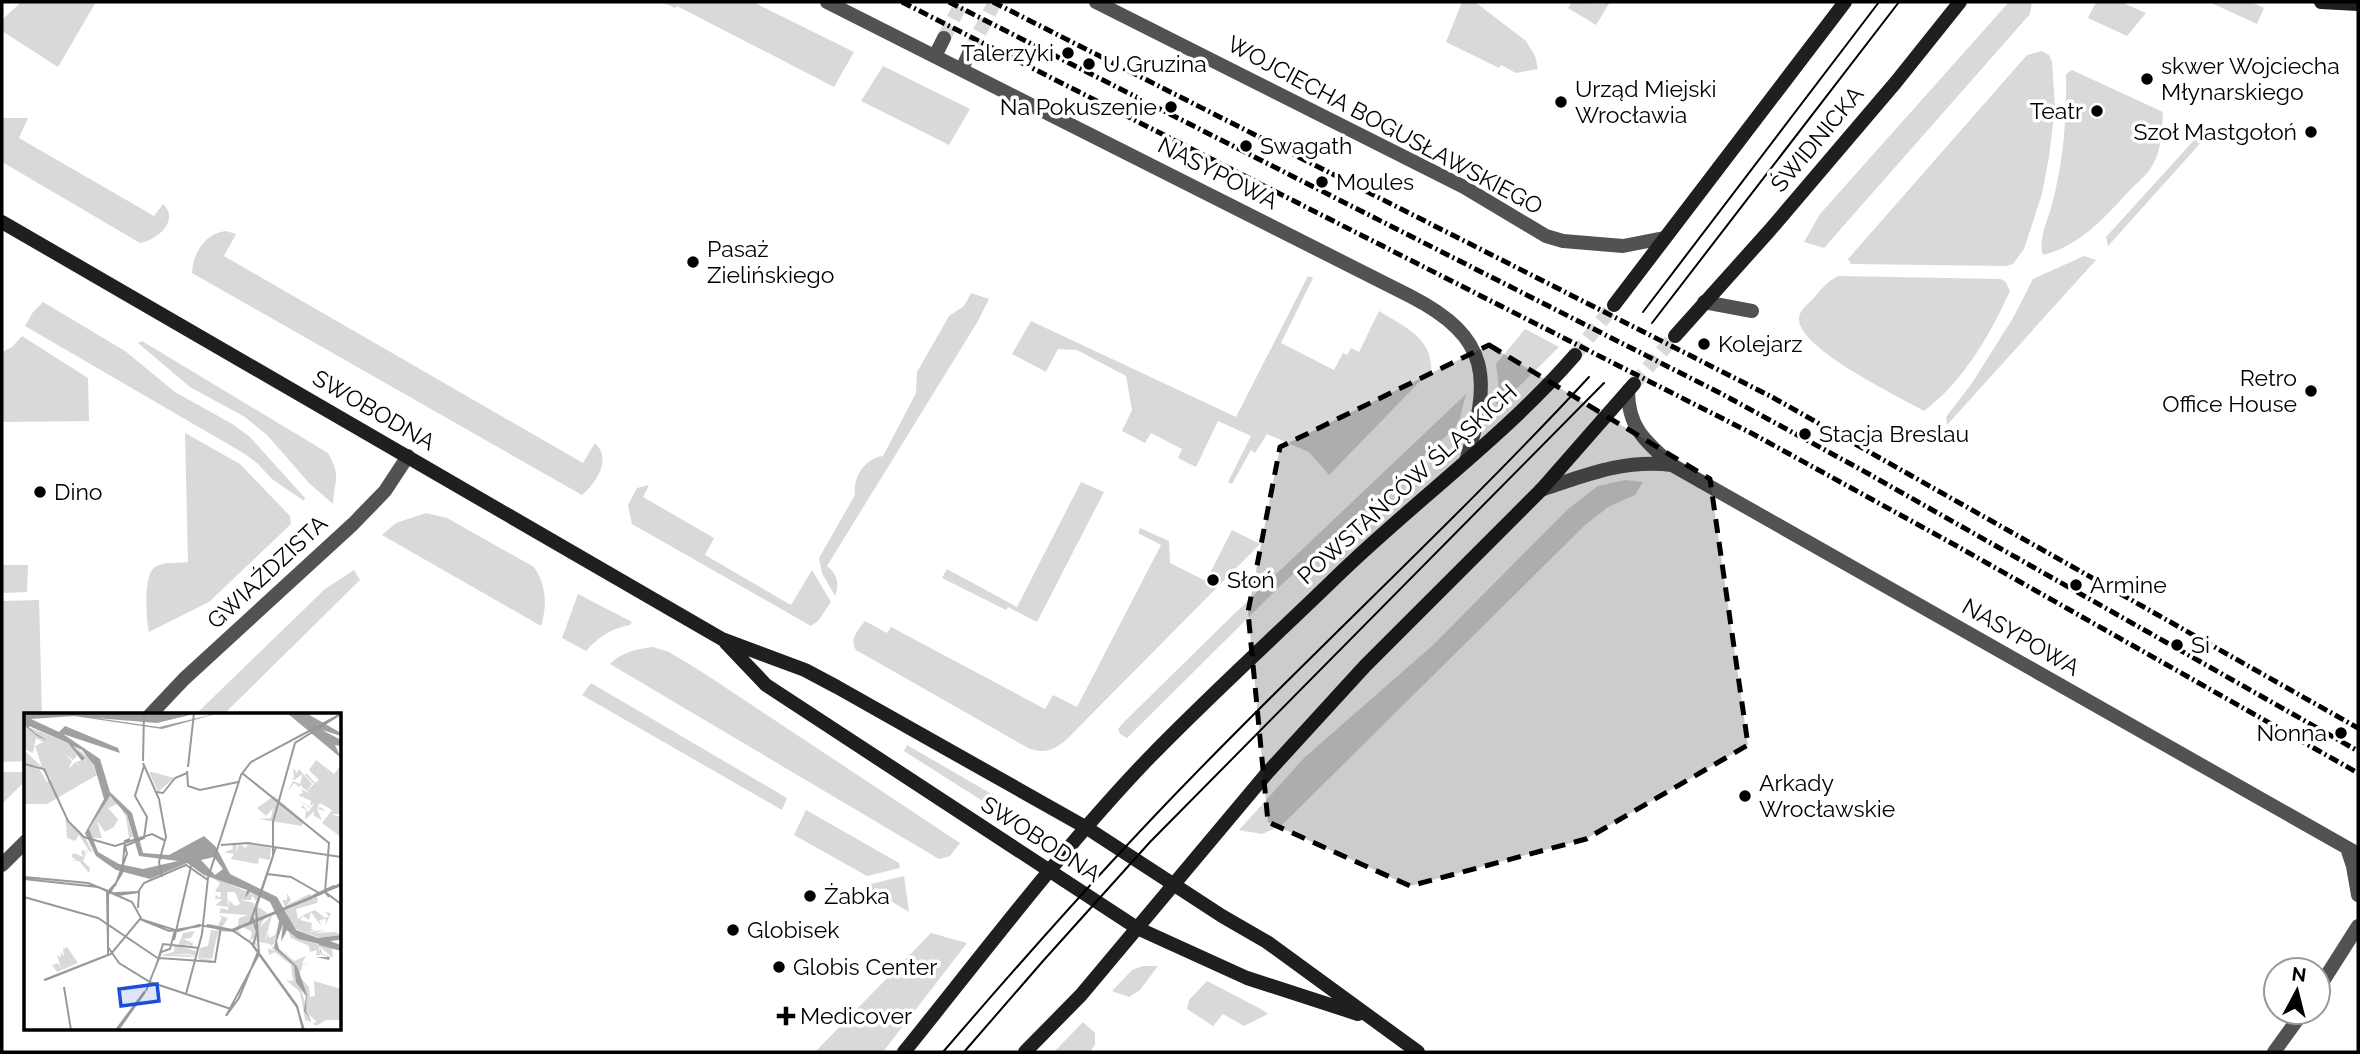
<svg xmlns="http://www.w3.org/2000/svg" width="2360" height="1054" viewBox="0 0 2360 1054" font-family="Raleway,sans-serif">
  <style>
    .green { fill: #d9d9d9 }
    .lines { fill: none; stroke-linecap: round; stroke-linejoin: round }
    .street-tunnel { stroke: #d9d9d9; stroke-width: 14; stroke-dasharray: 14 7; stroke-linecap: butt }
    .secondary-tunnel { stroke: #d9d9d9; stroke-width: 14; stroke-dasharray: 14 7; stroke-linecap: butt }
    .street { stroke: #525252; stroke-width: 14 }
    .secondary { stroke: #1f1f1f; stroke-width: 14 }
    .tram { stroke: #000; stroke-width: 2 }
    .rail { stroke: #000; stroke-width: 5; stroke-dasharray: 10 3.5 2 3.5; stroke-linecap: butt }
    .marked { fill: #000; fill-opacity: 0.2; stroke: #000; stroke-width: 5; stroke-dasharray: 14 9; stroke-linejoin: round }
    .poi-dot { fill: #000; stroke: #fff; stroke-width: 2.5 }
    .labels { text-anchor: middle; stroke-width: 7; stroke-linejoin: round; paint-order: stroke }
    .poi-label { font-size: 23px; fill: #000; stroke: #fff; text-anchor: start }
    .street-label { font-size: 23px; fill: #000; stroke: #fff }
    .inset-road { fill: none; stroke: #999; stroke-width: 2 }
    .view { fill: #1d4ed8; fill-opacity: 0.15; stroke: #1d4ed8; stroke-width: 3.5 }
    .inset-edge { fill: none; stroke: #000; stroke-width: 3.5 }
  </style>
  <rect width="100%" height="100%" fill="#fff"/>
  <path class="green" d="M21,2H96L58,67L2,31V20Z
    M662,2H753L854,52L834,87L677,6L675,8Z
    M1462,2H1475L1526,41L1535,56L1538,69L1516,73L1501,65L1499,68L1446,42Z
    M1572,2L1601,4L1610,2L1596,25L1568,8Z
    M2009,2H2032L2030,14L1824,248L1804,242L1820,214Z
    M2096,2H2121L2146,13L2127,36L2088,18Z
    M2209,2H2251L2264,8L2257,24Z
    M2042,51L2049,55L2052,62L2055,107L2049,157L2042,194L2024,249L2013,264L2006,266L1851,264L1848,259L2027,55Z
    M883,66L970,109L949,145L861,101Z
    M2072,70L2163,112C2162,130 2162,150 2152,166C2147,175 2137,183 2130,190C2105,217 2080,246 2043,255C2038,240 2047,222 2051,208C2063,165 2067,119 2066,74Z
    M2,118H28L19,138L154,216L163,204C180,220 158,240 140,243L2,162Z
    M2206,137L2108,246L2106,237L2196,138Z
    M226,231L236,234L224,256L583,463L595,443C612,459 597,482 582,495L192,273C193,253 205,233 226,231Z
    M2084,256L2096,260L1947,425L1946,417L1972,383L2013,318L2033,279Z
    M1308,276L1313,278L1281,343L1334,370L1343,353L1347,355L1351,348L1359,352L1379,311C1403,326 1433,338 1431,370L1329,475L1309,452L1267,434L1255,453L1251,450L1232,484L1228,482L1251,436L1218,421L1196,467L1178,458L1182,449L1151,433L1145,443L1122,431L1132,410L1126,376L1077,350L1058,349L1046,372L1012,354L1031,321L1236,417Z
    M1838,276L2000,279L2005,281L2010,291C1990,335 1963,382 1924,411C1898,396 1801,350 1799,320C1798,311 1808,304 1814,298C1821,289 1828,281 1838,276Z
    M971,293L989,299L978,321L827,566C837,574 840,583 835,596L822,573L819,558L855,495C853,477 864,459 883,456L916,393L917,372L949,316L964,306Z
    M43,302L125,351L175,392L234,425L250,437L305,498L304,501L272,479L257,463L245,454L25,326L33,312Z
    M1525,329L1559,347L1500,405L1496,404L1499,390L1496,364Z
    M22,336L88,378L89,421L2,422V352L12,347Z
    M142,341L328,453C342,478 334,479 333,504L309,483L268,436L245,417L190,387L138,343Z
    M1466,394L1460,418L1455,428L1279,587L1127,738L1120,734L1118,729L1125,721L1232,616Z
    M185,433L240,464L290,516L291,524L209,602L149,632C146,618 143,575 155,567C164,561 178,564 188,562Z
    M1625,480L1643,482L1635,495L1608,507L1584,526L1281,826L1262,834L1239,830L1305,757L1432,646L1568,509L1598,486Z
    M1081,482L1104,492L1037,622L1008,607L1006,610L942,578L947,569L1017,607Z
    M649,485L643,497L714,538L705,555L791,605L812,570L831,602L818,621L811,626L632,524L628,505L637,488Z
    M426,513L447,518L534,567C547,587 547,605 541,626L382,535L396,523Z
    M1140,528L1169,541L1170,563L1206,581L1232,530L1260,544L1066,740C1053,751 1043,754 1028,748L856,650C849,639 858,630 865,621L887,633L891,627L1045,709L1053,695L1077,707L1161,545L1138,533Z
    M2,565H28L27,592L2,593Z
    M354,570L360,580L224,714H196L325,589Z
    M578,594L632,622L630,625C612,628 597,638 586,651L562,638Z
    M39,600L42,714L26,715V761L2,762V601Z
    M653,647L669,652L699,670L960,843L950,856L939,859L610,664C621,652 638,649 653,647Z
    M591,683L787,798L782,810L582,695Z
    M907,745L995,796L989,805L904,751Z
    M2,772H26V780L2,804Z
    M806,810L899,863L900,868L867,876L794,835Z
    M904,876L909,912L869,888L871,884Z
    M931,933L967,943L883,1052H815Z
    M1143,966H1158L1140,990L1129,997L1112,991L1132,970Z
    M1207,981L1261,1009L1268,1014L1244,1026L1223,1014L1213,1026L1187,1009L1189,1000Z
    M1083,1022L1095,1033V1045L1090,1052H1054Z"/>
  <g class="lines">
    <path class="street-tunnel" d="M944,38L962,2
      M970,51L995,2"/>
    <path class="secondary-tunnel" d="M1575,355L1614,305
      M1634,384L1675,336"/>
    <path class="street" d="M827,2L1410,296C1492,338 1491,379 1466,461
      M1096,2L1464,187L1546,236L1563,241L1623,246L1664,238
      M935,56L944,38
      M962,69L970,51
      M1704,302L1752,311
      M1628,391C1628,428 1646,442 1672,465L2358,854
      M1541,490C1586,475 1624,459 1672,465
      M150,715L184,679L353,524L385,491L408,456
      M2347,848L2353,866L2358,895
      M2,865L26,841
      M2318,989L2358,926
      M2274,1052L2303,1012"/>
    <path class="secondary" d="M2321,2L2358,4
      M2,222L722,639L805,670L837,687L1087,828L1222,916L1267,942L1418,1052
      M1614,305L1845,2
      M1675,336L1770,230L1896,82L1960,2
      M726,643L766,685L1137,928L1247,978L1358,1014
      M904,1052C983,954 1061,850 1148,759C1207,698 1270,641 1331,582C1410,504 1502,439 1575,355
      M1025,1052L1081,995L1268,772L1365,666L1541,490L1634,384"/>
    <path class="tram" d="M1643,312L1879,2
      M1652,323L1899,2
      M943,1052C1023,959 1105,866 1191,778C1322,643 1461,515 1589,377
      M964,1052L1043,961L1150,842L1604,383"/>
    <path class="rail" d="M902,2L1753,434L1955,545L2358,773
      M949,2L1720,393L1860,469L2358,751
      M993,2L1772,397L2358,728"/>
  </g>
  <path class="marked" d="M1489,345L1710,479L1748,745L1586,839L1410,886L1268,822L1248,612L1280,447Z"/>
  <g class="poi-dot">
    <circle cx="1068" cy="53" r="7"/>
    <circle cx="1089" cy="64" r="7"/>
    <circle cx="2147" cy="79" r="7"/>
    <circle cx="1561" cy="102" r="7"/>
    <circle cx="1171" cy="107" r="7"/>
    <circle cx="2097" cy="111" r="7"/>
    <circle cx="2311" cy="132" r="7"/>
    <circle cx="1246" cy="146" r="7"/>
    <circle cx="1322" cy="182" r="7"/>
    <circle cx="693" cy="262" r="7"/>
    <circle cx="1704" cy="344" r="7"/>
    <circle cx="2311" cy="391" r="7"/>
    <circle cx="1805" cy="434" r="7"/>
    <circle cx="40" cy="492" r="7"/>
    <circle cx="1213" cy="580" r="7"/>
    <circle cx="2076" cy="585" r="7"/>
    <circle cx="2177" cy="645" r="7"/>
    <circle cx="2341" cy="733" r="7"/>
    <circle cx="1745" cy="796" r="7"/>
    <circle cx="810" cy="896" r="7"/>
    <circle cx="733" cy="930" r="7"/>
    <circle cx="779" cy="967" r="7"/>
    <path d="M782.5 1005.5h7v7h7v7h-7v7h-7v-7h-7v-7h7z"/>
  </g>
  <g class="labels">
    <g class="poi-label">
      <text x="1054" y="61" text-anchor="end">Talerzyki</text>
      <text x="1103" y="72">U Gruzina</text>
      <text x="2161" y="74">skwer Wojciecha<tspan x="2161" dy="26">Młynarskiego</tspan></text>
      <text x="1575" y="97">Urząd Miejski<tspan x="1575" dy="26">Wrocławia</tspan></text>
      <text x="1157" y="115" text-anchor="end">Na Pokuszenie</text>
      <text x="2083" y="119" text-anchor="end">Teatr</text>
      <text x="2297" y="140" text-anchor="end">Szoł Mastgołoń</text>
      <text x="1260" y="154">Swagath</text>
      <text x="1336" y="190">Moules</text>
      <text x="707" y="257">Pasaż<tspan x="707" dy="26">Zielińskiego</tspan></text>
      <text x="1718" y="352">Kolejarz</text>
      <text x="2297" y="386" text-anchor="end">Retro<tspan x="2297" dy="26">Office House</tspan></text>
      <text x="1819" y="442">Stacja Breslau</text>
      <text x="54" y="500">Dino</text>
      <text x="1227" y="588">Słoń</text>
      <text x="2090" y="593">Armine</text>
      <text x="2191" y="653">Si</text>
      <text x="2327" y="741" text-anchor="end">Nonna</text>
      <text x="1759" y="791">Arkady<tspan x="1759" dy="26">Wrocławskie</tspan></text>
      <text x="824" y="904">Żabka</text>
      <text x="747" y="938">Globisek</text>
      <text x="793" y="975">Globis Center</text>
      <text x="800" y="1024">Medicover</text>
    </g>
    <g class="street-label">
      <text transform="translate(1385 125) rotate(28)" y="8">WOJCIECHA BOGUSŁAWSKIEGO</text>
      <text transform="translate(1817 139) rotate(-50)" y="8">ŚWIDNICKA</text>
      <text transform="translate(1218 173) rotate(27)" y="8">NASYPOWA</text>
      <text transform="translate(374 410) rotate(30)" y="8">SWOBODNA</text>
      <text transform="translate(1407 484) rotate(-42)" y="8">POWSTAŃCÓW ŚLĄSKICH</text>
      <text transform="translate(267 572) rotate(-43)" y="8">GWIAŹDZISTA</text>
      <text transform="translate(2021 637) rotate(30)" y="8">NASYPOWA</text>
      <text transform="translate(1041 839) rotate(33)" y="8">SWOBODNA</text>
    </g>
  </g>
  <g transform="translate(24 713)">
    <rect width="317" height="317" fill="#fff"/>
    <path d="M0,12L46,31L53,43L49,47L41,41L48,48L44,57L51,49L57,54L52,49L61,46L50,33L67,46L73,62L23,91H0V53L14,54L23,69L27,66L15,53L0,51V37L18,54L11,33L19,29L12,25L9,40L0,36ZM292,47L310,61L317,52V101H307L317,104V124L298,110L308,97L296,90L292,95L296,92L294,96L297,94L301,98L293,96L298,107L290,103V98L281,107L282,97L277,94L279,92L284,99L287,96L271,84L287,95L291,90L286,93L287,88L274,82L279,80L277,76L287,81L278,74L277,72L275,74L270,70L265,77L261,73L265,76L269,68L276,71L279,61L270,67L265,64L268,52L265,64L270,66L269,55L273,60L275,56L288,71L283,78L290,71L281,62L282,60L291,70L295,67L285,57ZM125,59H128L150,65L134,79ZM250,83L279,107L278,113L234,106L247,105L249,95L242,103L233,95ZM85,84L92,88L103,102L109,124L105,125L102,104L94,91L84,95L94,106L90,114L81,119L73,108L78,125H66L65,116ZM41,97L43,107L62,126L69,140L64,137L59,148L66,155L65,160L55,148L45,147H52L47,143L50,140L59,144L57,138L61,137L60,143L64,136L55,122L51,128L43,125ZM208,131H213L212,139L215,131L222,135L224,131L247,135L246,147L235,145L234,151L207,146L210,141L200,139L209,136ZM186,163L234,183L232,188L228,182L227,187H217L230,190V197L233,193L243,200L236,214L248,202L241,228L245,220V225L251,222L256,208L250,231L247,232L270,253L287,309L281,307L276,279L262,267L269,268L267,252L251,239L245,242L244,235L250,238L246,231L231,228L234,234L228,230L231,224L226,228L221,224L226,227L228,219L219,214L214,217L219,224L213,219L215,205L224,202L195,200L197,195L204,197L205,187L211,193L216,191L211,179H203L204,194L191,192L198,187L197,186H191L192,182L196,185L197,179H191L196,170ZM263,180L267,187L263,192L285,181L294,185L293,190L272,196L274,206L281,201L291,197L301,205L305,203L301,199L307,200L301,213L302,206L295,207L298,214L287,199L285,207L279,203L276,207L288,210L287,216L291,217L283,219L302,217L290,220L311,219L317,222L296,225L271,216L261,197L269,194H261L258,187H263ZM195,202L204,205L196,218L199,216L206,219H195L192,246L189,250H185L175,246L174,244L191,248L194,218L188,246L174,244L176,235L184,233L187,217L195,218L189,215L196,213L183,211L194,212L198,205ZM263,216L274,226L308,235L309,245L295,233L296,242L292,243L293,237L286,239L285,233L267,225ZM171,218L167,225L159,226L169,230L168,235L163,230L164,234H158L172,238L171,243L165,241L142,242H165L171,244L139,243L138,242L150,239L151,226V232L154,233L159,220ZM253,232L270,248L282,243L278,250L285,252L279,251L275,263L285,274L286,284L291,283L290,268L317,276V307H302L292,313L289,310L293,309L282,299L283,282L274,266L273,253ZM43,234L54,250L33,259L28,252L34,250L37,255L33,242L37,244V239L40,243L39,236Z" fill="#d9d9d9"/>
    <path d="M0,0H174L133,10L72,5L135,14L195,0L138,16L50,3L7,6L35,19L41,13L94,35L96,40L39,21L76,46L86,79L108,100L119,140L145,142L180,123L192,134L206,161L253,184L272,217L294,225L317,222L315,227L306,228L317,232V238L295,232L298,241L306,244L305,247L292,244H305L297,241L295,231L274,226L263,217L257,229L259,211L253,228L255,236L273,253L283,282L282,299L288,309L280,298L282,283L272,269L270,253L250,235L255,208L246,189L226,179L221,185L223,177L180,162L163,150L126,166L92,157L72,143L61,120L80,86L70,52L58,37L49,33L61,45L58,48L44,30L5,13V15L8,17L11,20L21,26L22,27L13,23L0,12ZM86,83L103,102L115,143L154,148L119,156L95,151L74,139L65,116ZM190,144L199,156L191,162L177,147ZM263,0H282L317,20V23L298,17L317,27V33L311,32L317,45Z" fill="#a0a0a0" fill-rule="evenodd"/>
    <path class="inset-road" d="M119,48L120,0M119,48L120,0M119,50L135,86L142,124L135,149L138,164M0,51L20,56L44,108L60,124L91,133L128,121L142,128M164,54L170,0M163,58L164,73L176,77L214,69M218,60L305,130L301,179L317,191M132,79L139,80L151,65L163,60M197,132L224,130L317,144M101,133L120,125L123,104L111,83L120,53M243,161L267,164L295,180L317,171M0,164L64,170L94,182L114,179L120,170L162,152L184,167M0,166L74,174L108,189L118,207L145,218L176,213M91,173L103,141L101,133M83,177L84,234L95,250L126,269L207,296M91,180L115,179L114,195M85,181L98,160L101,128L106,126M289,183L310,173M0,184L74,205L135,246M228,203L233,219L229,232L273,293L279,317M183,212L208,217L227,230L273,294L280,317M220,213L301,179L305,184M208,217L317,172M150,227L167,153M134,248L137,239L146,236L151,217M132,253L139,231L175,235M20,267L84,242V179L92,170M21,267L87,241L116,206L154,218L175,212L209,218L226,210L252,134M40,274L47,317M122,278L135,245L191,249L197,214M162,281L178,221L184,165L217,62L227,49L317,1M202,303L235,241L232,195L249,143V109L271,30L317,1M202,303L215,285L234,239M92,317L121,278M94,317L121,279"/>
    <path class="view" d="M133,271L135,288L97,293L95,276Z"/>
    <rect width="317" height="317" class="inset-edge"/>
  </g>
  <rect width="2360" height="1054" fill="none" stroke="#000000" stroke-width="7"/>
  <g transform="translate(2297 991) rotate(7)"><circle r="33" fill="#ffffff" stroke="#999999" stroke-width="2"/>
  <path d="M0-5L12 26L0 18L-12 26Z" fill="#000000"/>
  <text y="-10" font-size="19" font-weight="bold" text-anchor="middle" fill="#000000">N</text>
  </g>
</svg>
